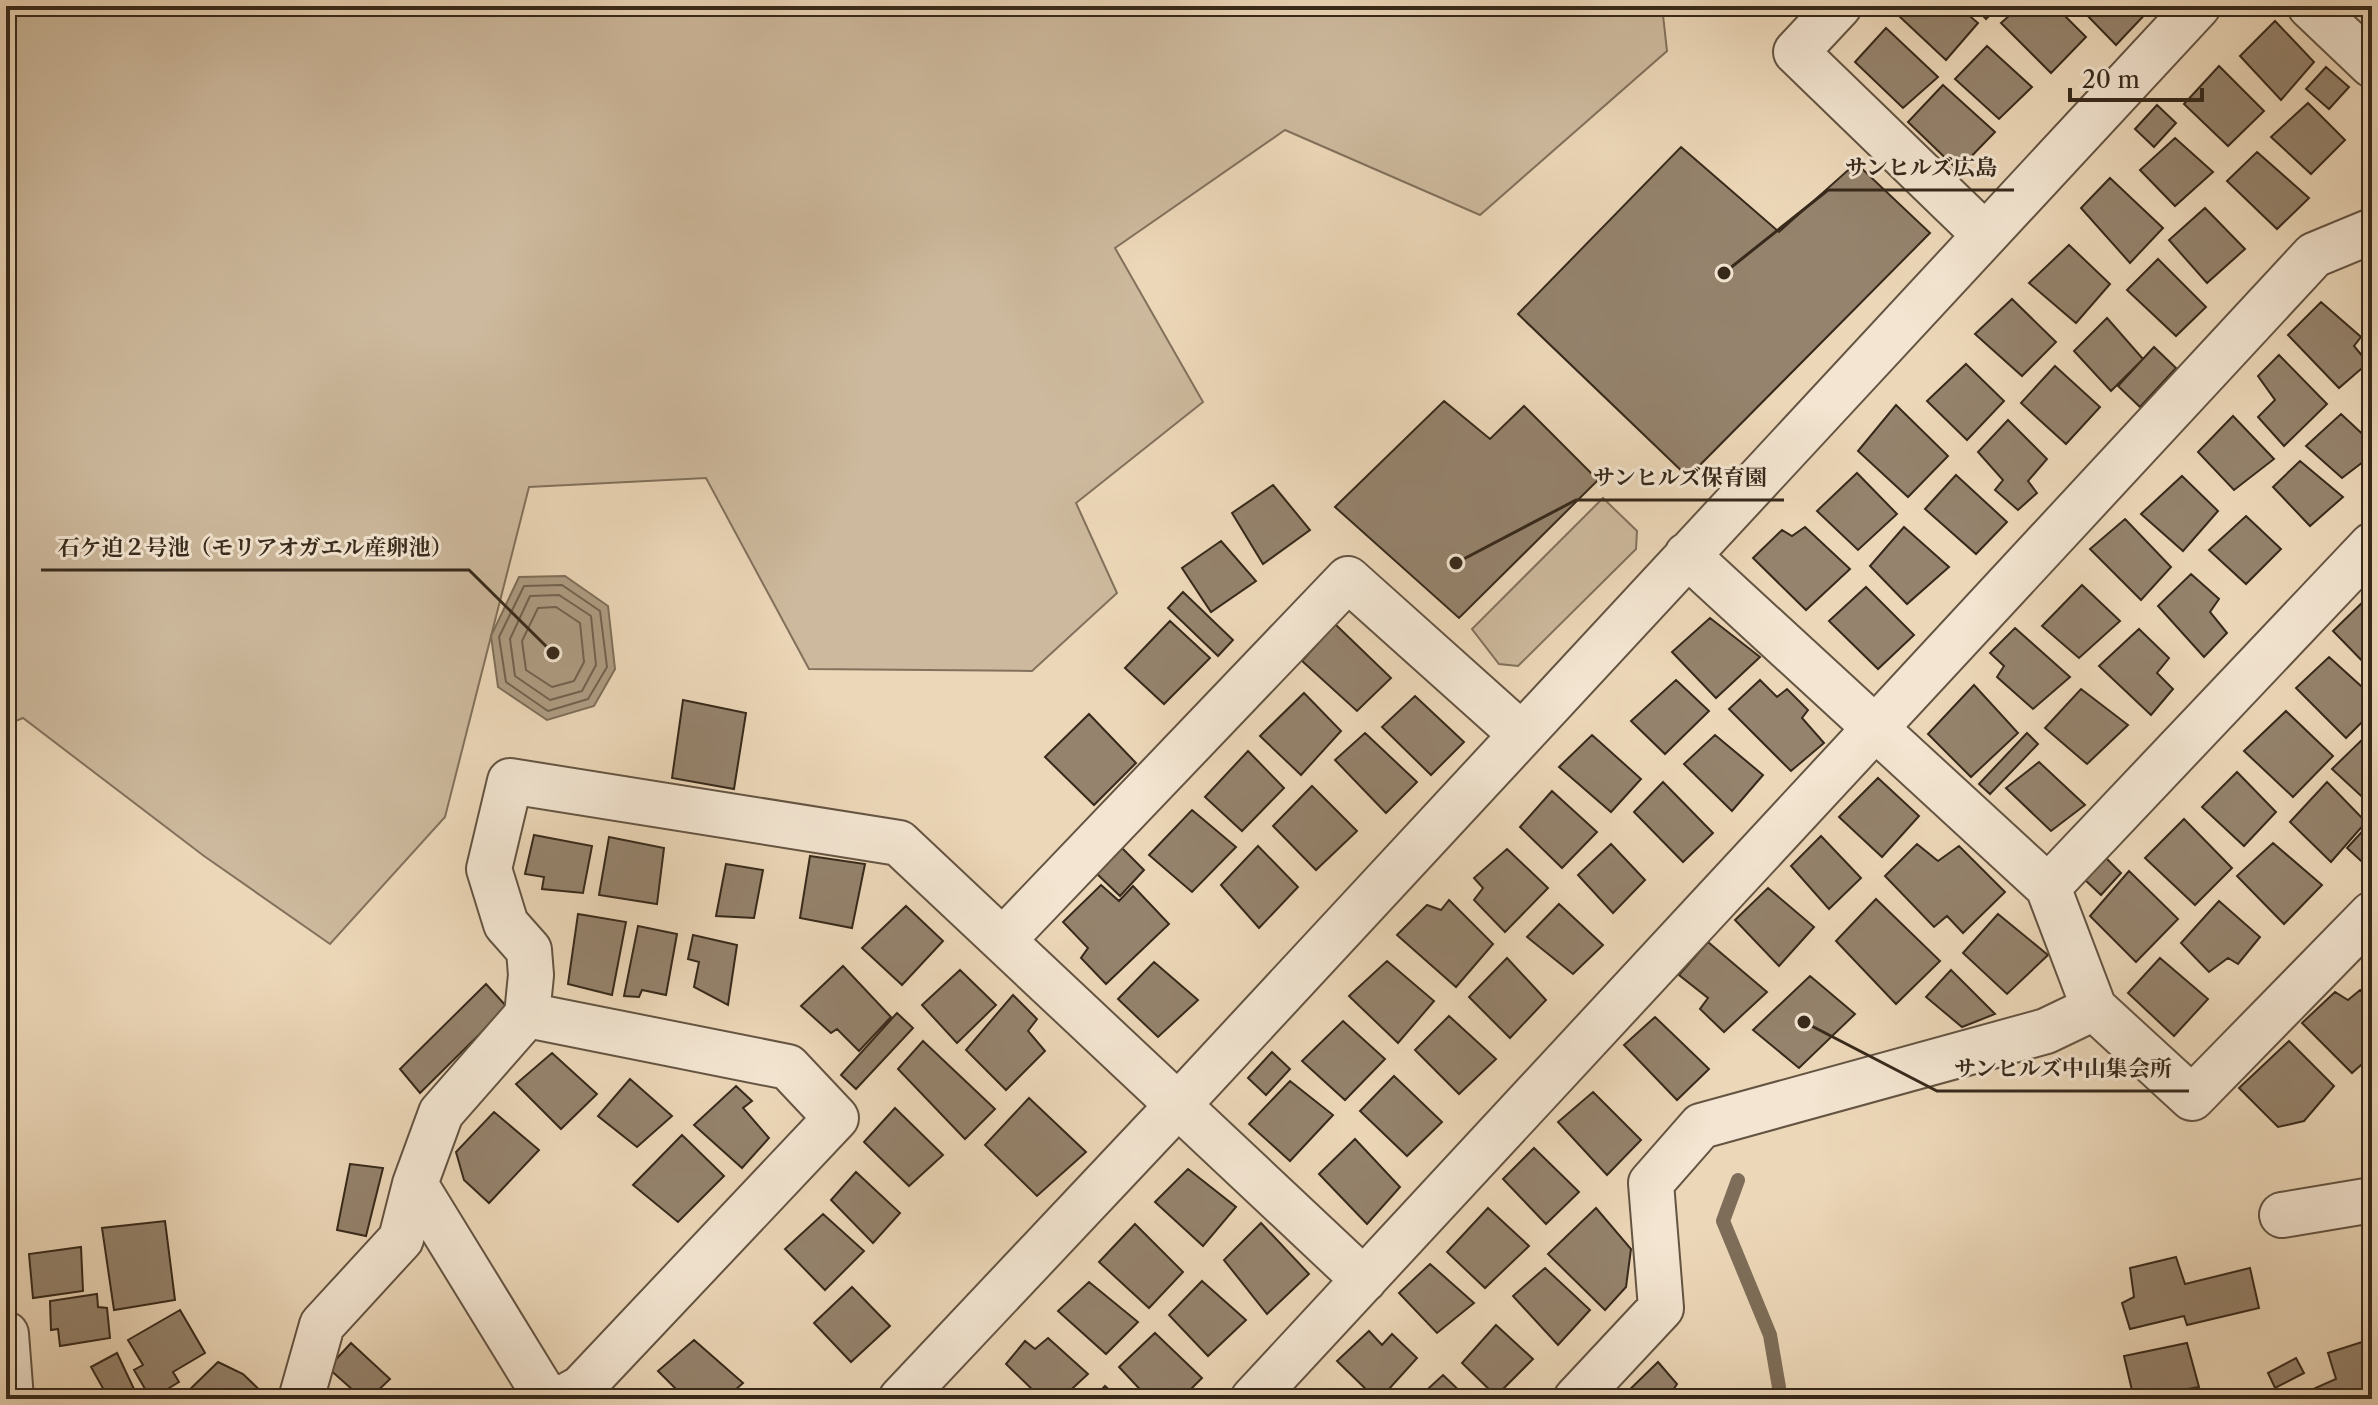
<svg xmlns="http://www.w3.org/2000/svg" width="2378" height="1405" viewBox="0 0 2378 1405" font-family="'Libre Caslon Text','Noto Serif JP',serif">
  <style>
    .green { fill: #cdb99d; stroke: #82715c; stroke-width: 2 }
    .water { fill: #ae9c83; stroke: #7e6e59; stroke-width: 2 }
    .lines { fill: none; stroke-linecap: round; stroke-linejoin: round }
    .shore { stroke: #72624f; stroke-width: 2 }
    .stream { stroke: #7e6e59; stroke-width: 14 }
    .building { fill: #95836d; stroke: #37291b; stroke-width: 2 }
    .minor-casing { stroke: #645442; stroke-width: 48 }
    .minor { stroke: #f3e5d1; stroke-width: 44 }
    .leader { fill: none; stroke: #37291b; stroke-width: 3 }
    .callout-dot { fill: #37291b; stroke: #f3e5d1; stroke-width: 3 }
    .callout-label { font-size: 22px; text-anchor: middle; font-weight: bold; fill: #37291b; stroke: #f3e5d1; stroke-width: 6; stroke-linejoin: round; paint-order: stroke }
  </style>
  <rect width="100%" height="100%" fill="#ecd7b8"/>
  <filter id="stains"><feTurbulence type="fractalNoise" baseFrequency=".0025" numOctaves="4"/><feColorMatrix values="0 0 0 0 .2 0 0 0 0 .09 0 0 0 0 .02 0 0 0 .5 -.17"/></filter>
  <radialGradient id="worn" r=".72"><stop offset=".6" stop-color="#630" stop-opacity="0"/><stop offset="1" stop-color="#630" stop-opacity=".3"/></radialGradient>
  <path class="green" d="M6,6H1662L1667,51L1480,215L1285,130L1115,248L1203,402L1076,503L1117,593L1032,671L809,669L706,478L529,487L445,817L330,944L204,856L23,718L6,725Z
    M1603,498L1637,531L1636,549L1518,666L1499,664L1472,629Z"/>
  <path class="water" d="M565,576L608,606L615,669L594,706L547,720L498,687L491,636L519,577Z"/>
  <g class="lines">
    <path class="shore" d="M562,585L600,611L607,667L588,699L548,711L506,682L499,637L524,586Z
      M559,595L591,616L596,665L582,691L550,700L515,676L510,639L530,596Z
      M556,607L580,623L584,662L574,681L552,687L526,670L522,641L538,608Z"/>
    <path class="stream" d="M1738,1180L1723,1221L1770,1335L1781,1399"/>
  </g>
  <path class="building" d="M1911,6H1958L1978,23L1946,60L1900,17Z
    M1974,6H1999L1986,19Z
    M2020,6H2055L2086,37L2051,73L2001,23Z
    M2078,6H2153L2116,45Z
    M2275,21L2314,62L2281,100L2240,56Z
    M1886,28L1938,77L1903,108L1855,62Z
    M1987,46L2032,87L1999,119L1955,79Z
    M2219,66L2264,111L2228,146L2184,104Z
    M2326,67L2349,87L2329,109L2306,89Z
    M1943,85L1995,132L1958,170L1908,122Z
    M2308,103L2345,140L2311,174L2271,137Z
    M2157,105L2176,123L2154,147L2135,129Z
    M2175,138L2213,172L2175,206L2140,170Z
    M1681,147L1779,232L1856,163L1930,233L1688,477L1518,314Z
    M2257,152L2309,198L2277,229L2227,181Z
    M2110,178L2163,228L2130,263L2081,208Z
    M2205,208L2245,249L2207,283L2169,240Z
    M2069,245L2110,284L2076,323L2029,283Z
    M2158,259L2206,307L2176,336L2127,290Z
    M2012,299L2056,342L2022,376L1975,334Z
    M2321,302L2361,337L2354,346L2368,363L2339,388L2288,335Z
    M2107,318L2143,359L2111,391L2074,351Z
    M2154,347L2176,368L2140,407L2118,386Z
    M2279,355L2327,404L2284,446L2258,417L2275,400L2258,376Z
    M1966,364L2004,401L1967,440L1927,401Z
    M2055,366L2100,407L2066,444L2021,403Z
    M1444,401L1490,439L1524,406L1598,480L1459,618L1335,507Z
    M1896,405L1948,456L1908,497L1858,451Z
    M2341,414L2372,443V455L2342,478L2306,446Z
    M2233,416L2274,459L2234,490L2198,452Z
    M2008,420L2047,459L2028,481L2037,493L2018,510L1995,490L2003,480L1978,452Z
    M2300,461L2343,497L2310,526L2273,487Z
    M1857,473L1897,514L1858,550L1817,511Z
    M1956,475L2007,522L1976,554L1925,509Z
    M2182,476L2218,511L2183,551L2141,514Z
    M1273,485L1310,530L1263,564L1232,513Z
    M2246,516L2281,549L2246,584L2209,550Z
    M2125,519L2171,567L2141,600L2090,549Z
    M1805,527L1850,569L1806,610L1753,558L1782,530L1792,536Z
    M1904,527L1949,567L1907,604L1870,566Z
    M1221,541L1256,581L1211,612L1182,568Z
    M2191,574L2219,599L2210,612L2227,633L2204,657L2158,606Z
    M2082,585L2120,621L2079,658L2042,626Z
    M1866,587L1914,635L1878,669L1829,621Z
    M1183,592L1233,640L1218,656L1168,608Z
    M2370,595L2372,596V671L2333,631Z
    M1710,618L1760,657L1716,698L1672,652Z
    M1170,621L1210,658L1164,704L1125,668Z
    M1335,624L1391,678L1357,711L1302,661Z
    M2015,628L2070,677L2033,709L1997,677L2004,666L1990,653Z
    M2139,629L2169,658L2157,673L2173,689L2151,715L2099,666Z
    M2329,657L2372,696V712L2346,738L2296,688Z
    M1676,680L1709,711L1665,754L1631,721Z
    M1760,680L1777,697L1787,689L1808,710L1802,718L1824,743L1791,771L1729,709Z
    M1974,685L2018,733L1971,777L1928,734Z
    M2081,689L2128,725L2087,764L2045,728Z
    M1304,693L1341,731L1301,775L1260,736Z
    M1415,696L1464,742L1431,775L1382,727Z
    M683,700L746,713L734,789L672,778Z
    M2286,711L2333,756L2293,797L2244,751Z
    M1089,714L1136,763L1094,805L1045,757Z
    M2372,730V806L2332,769Z
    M1365,733L1417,782L1386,813L1335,760Z
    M2027,733L2038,744L1990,794L1979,784Z
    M1592,735L1641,779L1611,812L1559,767Z
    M1715,735L1763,775L1732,811L1684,764Z
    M1248,751L1284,788L1242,831L1205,797Z
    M2039,762L2085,805L2051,831L2006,788Z
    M2237,772L2276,812L2244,846L2202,807Z
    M1878,778L1919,816L1882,857L1839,817Z
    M1663,782L1713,833L1683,862L1634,812Z
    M2327,782L2366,822L2331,862L2290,822Z
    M1312,786L1357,831L1316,870L1273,826Z
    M1552,791L1597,832L1562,868L1520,827Z
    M1192,810L1236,847L1192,892L1149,855Z
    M2184,819L2232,868L2195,905L2145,858Z
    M2370,823L2372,825L2371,870L2347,848Z
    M534,835L592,846L583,893L542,889L544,877L525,874Z
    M1821,836L1861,878L1829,909L1791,866Z
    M609,837L664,848L657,904L599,895Z
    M2273,843L2322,885L2284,924L2237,876Z
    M1611,844L1645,880L1613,913L1578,875Z
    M1917,844L1938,861L1959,846L2005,892L1963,933L1947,916L1934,927L1885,876Z
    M1120,846L1144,870L1120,896L1095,872Z
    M1258,846L1298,887L1259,928L1221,885Z
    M1507,849L1548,888L1505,932L1474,900L1483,888L1474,878Z
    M810,856L865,864L852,928L800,918Z
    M2105,857L2121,873L2101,895L2084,879Z
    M726,864L763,870L754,918L716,916Z
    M2129,871L2178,919L2136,962L2090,916Z
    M1101,885L1119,901L1133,886L1169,924L1106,984L1081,958L1088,948L1063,922Z
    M1768,888L1814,927L1779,966L1735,920Z
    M1876,899L1940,961L1896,1004L1836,941Z
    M1449,900L1493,944L1456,987L1397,935L1427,905L1441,910Z
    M2219,901L2260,937L2238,964L2228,958L2209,972L2181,943Z
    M1559,904L1603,945L1573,974L1527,937Z
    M906,906L943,941L902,985L862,948Z
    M578,914L626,922L612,995L568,984Z
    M1998,914L2048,955L2007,994L1963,953Z
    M638,926L677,934L666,995L642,990L639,997L624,996Z
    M693,935L737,945L728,1005L694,987L699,962L688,959Z
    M1708,942L1767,992L1724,1032L1700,1009L1708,998L1679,975Z
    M1507,958L1546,1000L1510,1038L1469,997Z
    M2160,958L2208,999L2174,1036L2128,993Z
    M1387,961L1434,1001L1398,1043L1349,996Z
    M1154,962L1198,1000L1158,1037L1118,999Z
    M843,966L891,1017L859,1051L837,1029L831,1033L801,1006Z
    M960,970L996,1005L957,1043L922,1005Z
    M1951,970L1995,1014L1962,1027L1926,997Z
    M1810,976L1855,1014L1799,1068L1753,1030Z
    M486,984L507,1007L420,1093L400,1069Z
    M2360,990L2372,1002V1055L2352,1073L2302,1023L2335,992L2348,1000Z
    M1013,995L1037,1019L1028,1031L1045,1051L1006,1090L966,1050Z
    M897,1013L913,1028L856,1089L841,1075Z
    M1449,1016L1496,1059L1459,1094L1415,1050Z
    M1655,1017L1709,1069L1677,1100L1624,1045Z
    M1343,1021L1385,1059L1345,1100L1302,1061Z
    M923,1041L995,1109L965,1139L898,1069Z
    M2289,1041L2334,1086L2304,1121L2278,1127L2239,1088Z
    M1272,1052L1290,1069L1266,1095L1248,1078Z
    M552,1053L597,1094L561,1129L516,1084Z
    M1394,1076L1442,1122L1407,1156L1360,1111Z
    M630,1079L672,1116L637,1147L598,1116Z
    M1290,1081L1333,1115L1290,1161L1249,1124Z
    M736,1086L752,1101L743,1108L769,1138L742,1168L694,1125Z
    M1593,1092L1641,1140L1607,1175L1558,1122Z
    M1029,1098L1086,1152L1037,1196L985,1145Z
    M895,1108L943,1155L909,1186L864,1142Z
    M494,1112L539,1150L489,1203L464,1180L456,1152Z
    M682,1135L724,1176L678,1222L633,1185Z
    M1355,1139L1400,1187L1367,1224L1319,1174Z
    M1534,1148L1579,1192L1546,1224L1503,1179Z
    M350,1164L383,1168L366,1236L337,1230Z
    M1188,1169L1236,1207L1203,1246L1155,1202Z
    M856,1172L900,1213L873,1243L831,1200Z
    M1488,1208L1529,1246L1485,1288L1447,1252Z
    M1596,1208L1631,1249L1626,1287L1605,1310L1548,1254Z
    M823,1214L864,1251L825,1290L785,1249Z
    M165,1221L175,1300L114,1310L102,1228Z
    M1261,1223L1309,1274L1267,1314L1224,1260Z
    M1135,1224L1183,1272L1149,1308L1099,1262Z
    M81,1247L83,1291L33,1298L29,1254Z
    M2176,1257L2185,1284L2250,1268L2259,1308L2187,1325L2184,1316L2130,1329L2122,1303L2134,1297L2130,1268Z
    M1430,1264L1474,1303L1437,1333L1399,1293Z
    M1545,1268L1590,1310L1558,1345L1513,1296Z
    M1202,1281L1246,1320L1208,1356L1169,1315Z
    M1089,1282L1138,1322L1106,1354L1058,1311Z
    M852,1287L890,1326L851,1362L814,1323Z
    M97,1294L98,1307L107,1308L110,1338L60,1346L58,1329L51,1330L50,1301Z
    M180,1310L205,1353L173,1372L179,1382L151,1399L134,1370L143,1365L128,1340Z
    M1496,1325L1533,1359L1496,1396L1462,1363Z
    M1369,1331L1382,1345L1392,1334L1417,1358L1380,1399H1376L1337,1361Z
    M1155,1333L1202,1378L1181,1399H1149L1119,1367Z
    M1048,1338L1088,1374L1061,1399H1042L1006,1364L1025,1341L1035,1349Z
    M694,1340L743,1383L725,1399H686L658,1371Z
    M2362,1342L2372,1371V1399H2305L2304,1393L2336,1379L2328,1353Z
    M351,1343L390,1379L369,1399H363L328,1368Z
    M2187,1343L2199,1387L2187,1389L2189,1399H2134L2124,1356Z
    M117,1353L134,1389L115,1399H109L91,1367Z
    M2296,1358L2304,1373L2275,1388L2268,1373Z
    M218,1362L243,1374L269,1399H180Z
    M1658,1362L1677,1384L1667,1399H1620Z
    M1443,1375L1468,1399H1417Z
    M1105,1386L1120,1399H1093Z"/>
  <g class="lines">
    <g class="minor-casing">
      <path id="minor" d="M1839,6L1796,52L1985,235
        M2310,6L2372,65
        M1687,555L2048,887L2094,1008L2192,1098L2372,914
        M2048,887L2372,545
        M1003,940L1348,579L1521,734
        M527,1015L788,1067L836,1118L581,1388L561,1399
        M415,1184L547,1399
        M2282,1215L2372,1200
        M6,1334L11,1399
        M301,1399L322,1325L401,1239L415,1184L441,1113L527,1015L531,975L529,950L506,924L489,869L510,781L899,843L1364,1280
        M901,1399L1179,1104L2198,6
        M1253,1399L2314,255L2372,231
        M1576,1399L1661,1308L1651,1183L1701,1126L2046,1031L2094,1008"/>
    </g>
    <use href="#minor" class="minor"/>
  </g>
  <path class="leader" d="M1724 273L1828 190H2014M1456 563L1576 500H1784M553 653L469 570H41M1804 1022L1937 1091H2189"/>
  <g class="callout-dot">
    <circle cx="1724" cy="273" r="8"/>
    <circle cx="1456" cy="563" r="8"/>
    <circle cx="553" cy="653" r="8"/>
    <circle cx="1804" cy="1022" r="8"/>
  </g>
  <g class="callout-label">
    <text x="1921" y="175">サンヒルズ広島</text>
    <text x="1680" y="485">サンヒルズ保育園</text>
    <text x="255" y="555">石ケ迫２号池（モリアオガエル産卵池）</text>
    <text x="2063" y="1076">サンヒルズ中山集会所</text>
  </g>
  <rect width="2378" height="1405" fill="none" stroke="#ecd7b8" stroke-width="32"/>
  <rect x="8" y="8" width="2362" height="1389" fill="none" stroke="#37291b" stroke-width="4"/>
  <rect x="16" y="16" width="2346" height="1373" fill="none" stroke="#37291b" stroke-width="2"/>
  <path d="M2070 88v12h132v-12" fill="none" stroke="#37291b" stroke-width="4"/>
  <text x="2082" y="88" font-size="24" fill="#37291b" stroke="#f3e5d1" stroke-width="6" paint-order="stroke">20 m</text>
  <rect width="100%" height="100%" filter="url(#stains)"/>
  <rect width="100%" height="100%" fill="url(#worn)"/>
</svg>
